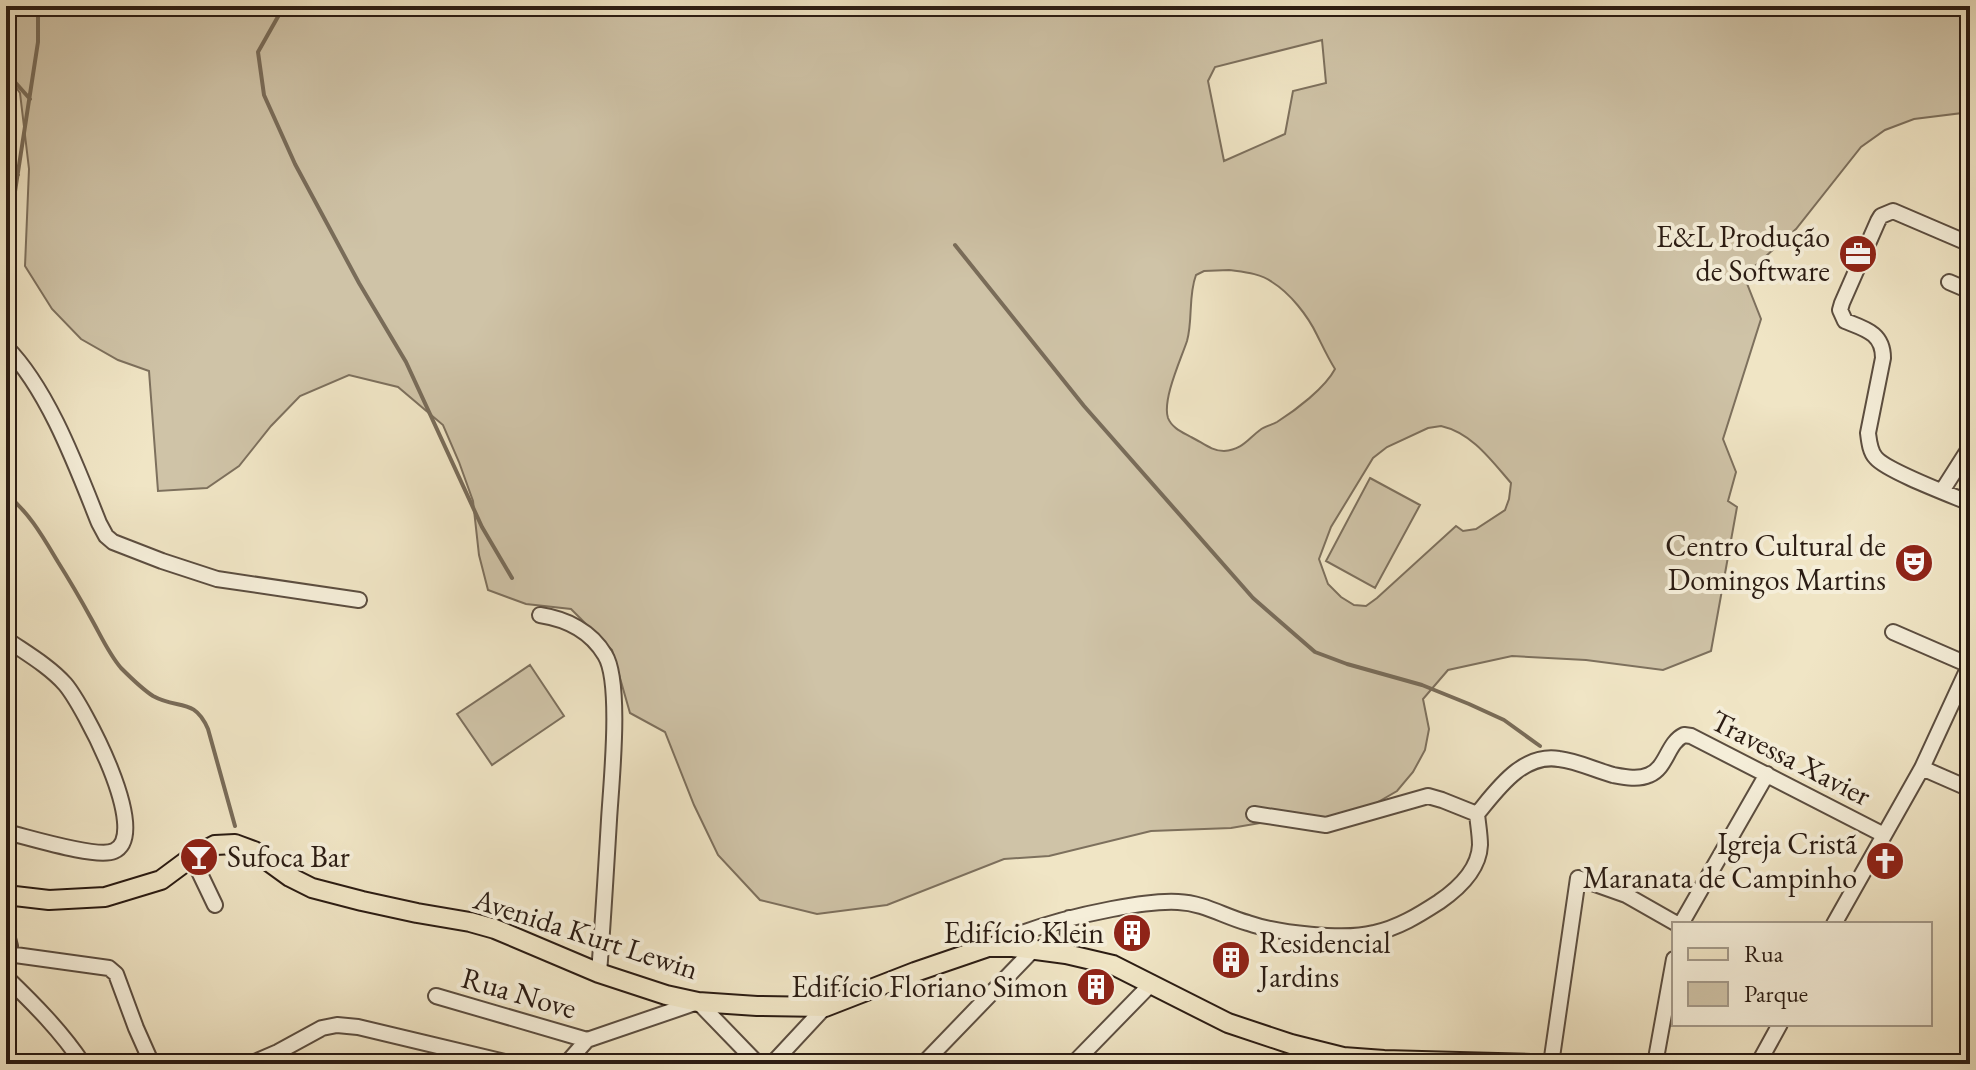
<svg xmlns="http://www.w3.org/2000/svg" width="1976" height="1070" viewBox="0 0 1976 1070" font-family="'EB Garamond',serif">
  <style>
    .green { fill: #cfc3a7; stroke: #7d705d; stroke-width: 2; fill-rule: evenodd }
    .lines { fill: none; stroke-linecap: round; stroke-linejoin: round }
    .stream { stroke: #796c59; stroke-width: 4 }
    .minor-casing { stroke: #5c4e40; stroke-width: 18 }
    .major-casing { stroke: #2b1c13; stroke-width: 22 }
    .minor { stroke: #f5eed9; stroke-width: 14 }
    .major { stroke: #f0e5c5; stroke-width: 18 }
    .labels { text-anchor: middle; stroke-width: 8; stroke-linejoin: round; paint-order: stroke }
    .poi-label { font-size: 30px; fill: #2b1c13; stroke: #f5eed9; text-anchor: end }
    .street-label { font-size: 30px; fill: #2b1c13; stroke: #f5eed9 }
  </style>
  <rect width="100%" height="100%" fill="#f0e5c5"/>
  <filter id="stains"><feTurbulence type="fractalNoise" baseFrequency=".0025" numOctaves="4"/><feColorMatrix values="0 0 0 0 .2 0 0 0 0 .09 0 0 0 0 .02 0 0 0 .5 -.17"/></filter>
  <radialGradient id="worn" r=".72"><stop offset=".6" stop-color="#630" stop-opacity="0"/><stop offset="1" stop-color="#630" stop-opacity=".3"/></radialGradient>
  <path class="green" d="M6,6H1970V112L1914,119L1885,130L1861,147L1796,229L1744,276L1761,319L1723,439L1736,472L1728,501L1737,507L1711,651L1663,670L1586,660L1512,656L1448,670L1423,699L1429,729L1425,750L1413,772L1397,791L1352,817L1320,828H1301L1266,822L1231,828L1151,831L1049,856L1004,859L887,905L817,914L760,900L718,855L694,805L665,732L630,713L612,650L571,609L526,604L488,590L479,555L473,501L459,462L443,425L398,387L349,375L300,396L271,426L239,466L207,488L158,491L149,371L118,360L81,339L52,309L25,266L29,169L20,93L6,73ZM1322,40L1326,83L1293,91L1285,134L1224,161L1208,81L1215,67ZM1229,270C1243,272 1260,273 1272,282C1290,293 1308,316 1317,335C1323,347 1328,358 1335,369C1325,388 1296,410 1277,422C1272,425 1265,426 1260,430C1248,439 1242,450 1224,451C1211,451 1202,442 1191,437C1182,432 1172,428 1168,418C1162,400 1181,359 1187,341C1193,320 1188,296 1196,275L1204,271ZM1441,426C1472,433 1491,460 1511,483L1509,499L1505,510L1476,529L1463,531L1456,526L1377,598L1366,606L1354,605L1341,597L1328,584L1319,559L1331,527L1373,458L1387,447L1428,428Z
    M1370,478L1420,505L1375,588L1326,561Z
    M530,665L564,716L492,765L457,714Z"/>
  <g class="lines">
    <path class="stream" d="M284,6L258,52L264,95L295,164L359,283L406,362L482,527L512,578
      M6,72L30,99
      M6,167L18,175
      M955,245L1084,406L1253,598L1315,652L1347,664L1422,685L1469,704L1504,720L1540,746
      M6,250L38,42V6
      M6,494C29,512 43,537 58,562C70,581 81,600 92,620C101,636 109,654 121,668C130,677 142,689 153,696C178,710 194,697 208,729L235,826"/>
    <g class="minor-casing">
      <path id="minor" d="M1970,244L1893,211L1881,216L1878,221L1842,303L1840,310L1845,321C1865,329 1883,333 1883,358L1868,433C1869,441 1870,452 1876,458C1887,471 1951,495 1970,503
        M1949,282L1970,291
        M6,347C48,389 77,468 99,523L106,536L113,542L162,561L217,579L359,600
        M1942,491L1970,447
        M540,615C566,619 591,631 605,655C622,682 611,785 609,820C606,871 603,922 599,973
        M1893,632L1969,665
        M6,639C26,653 49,666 65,684C83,705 152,834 114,851C97,859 28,837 6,832
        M1922,768L1970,789
        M1254,814L1326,825L1428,796L1442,800L1477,814
        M1477,814C1497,790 1522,753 1559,759C1577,761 1595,770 1613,775C1624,777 1638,780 1649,775C1667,768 1667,743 1684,735L1691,736L1884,835
        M192,857L215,905
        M1681,924L1767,774
        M1834,924L1922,768L1970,664
        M6,931L10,946L6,956
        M990,946C1029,928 1070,917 1112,909C1134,905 1156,901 1178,902C1204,903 1223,916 1248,923C1277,933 1344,941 1374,933C1398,928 1419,915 1439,902C1458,889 1479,869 1480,845C1480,835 1478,824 1477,814
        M8,954L109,968L116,974L136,1028L152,1064
        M1066,954L1069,918
        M6,977C34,1004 61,1031 83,1064
        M436,996L587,1040
        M250,1064L278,1052L322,1028L337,1025L358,1027L513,1064
        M566,1064L587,1040L698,1002L758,1064
        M772,1064L825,1007
        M923,1064L1034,949
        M1073,1064L1152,983
        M1551,1064L1578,878L1626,895L1677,924
        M1655,1064L1674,959
        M1758,1064L1780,1024"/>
    </g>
    <g class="major-casing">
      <path id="major" d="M6,895L49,900L105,897L161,880L192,857L215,845L235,844L254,851L290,877L312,888L362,901L417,913L470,922L495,929L599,973L666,995L698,1002L757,1006L825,1007L915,972L988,947H1013L1066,954L1113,965L1228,1023L1291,1044L1343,1057L1384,1060L1531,1064"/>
    </g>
    <use href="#minor" class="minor"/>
    <use href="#major" class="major"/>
  </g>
  <defs>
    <g id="office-disc" transform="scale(2)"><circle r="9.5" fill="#8f2418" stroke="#f5eed9"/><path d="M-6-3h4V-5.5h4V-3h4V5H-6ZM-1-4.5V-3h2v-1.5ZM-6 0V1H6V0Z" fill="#fff"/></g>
    <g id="theatre-disc" transform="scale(2)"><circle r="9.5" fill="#8f2418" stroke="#f5eed9"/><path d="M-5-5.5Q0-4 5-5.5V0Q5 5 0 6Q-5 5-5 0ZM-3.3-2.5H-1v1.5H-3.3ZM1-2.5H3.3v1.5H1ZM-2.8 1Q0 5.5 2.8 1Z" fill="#fff"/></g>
    <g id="bar-disc" transform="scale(2)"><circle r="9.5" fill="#8f2418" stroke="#f5eed9"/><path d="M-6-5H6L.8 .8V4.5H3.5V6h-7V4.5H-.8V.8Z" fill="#fff"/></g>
    <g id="church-disc" transform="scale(2)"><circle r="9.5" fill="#8f2418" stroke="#f5eed9"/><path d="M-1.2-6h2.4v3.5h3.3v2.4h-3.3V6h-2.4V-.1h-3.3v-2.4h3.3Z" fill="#fff"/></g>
    <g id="building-disc" transform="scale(2)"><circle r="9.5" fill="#8f2418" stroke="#f5eed9"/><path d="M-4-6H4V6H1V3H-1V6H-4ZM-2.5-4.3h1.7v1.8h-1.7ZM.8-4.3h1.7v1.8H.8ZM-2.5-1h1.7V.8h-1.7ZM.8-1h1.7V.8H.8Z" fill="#fff"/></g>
  </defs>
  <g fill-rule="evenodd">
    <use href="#office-disc" x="1858" y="254"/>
    <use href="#theatre-disc" x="1914" y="563"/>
    <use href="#bar-disc" x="199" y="857"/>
    <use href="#church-disc" x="1885" y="861"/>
    <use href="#building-disc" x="1132" y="933"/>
    <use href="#building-disc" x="1231" y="960"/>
    <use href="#building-disc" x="1096" y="987"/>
  </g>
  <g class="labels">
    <g class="poi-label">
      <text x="1830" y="247">E&amp;L Produção<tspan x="1830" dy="34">de Software</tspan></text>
      <text x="1886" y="556">Centro Cultural de<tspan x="1886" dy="34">Domingos Martins</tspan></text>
      <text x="1857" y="854">Igreja Cristã<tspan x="1857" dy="34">Maranata de Campinho</tspan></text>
      <text x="227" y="867" text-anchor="start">Sufoca Bar</text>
      <text x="1104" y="943">Edifício Klein</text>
      <text x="1259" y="953" text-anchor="start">Residencial<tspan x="1259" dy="34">Jardins</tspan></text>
      <text x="1068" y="997">Edifício Floriano Simon</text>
    </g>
    <g class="street-label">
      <text transform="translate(1791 758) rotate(27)" y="10">Travessa Xavier</text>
      <text transform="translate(586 934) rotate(18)" y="10">Avenida Kurt Lewin</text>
      <text transform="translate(519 993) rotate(16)" y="10">Rua Nove</text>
    </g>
  </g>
  <rect width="1976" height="1070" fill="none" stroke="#f0e5c5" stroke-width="32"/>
  <rect x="8" y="8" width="1960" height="1054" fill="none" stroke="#2b1c13" stroke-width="4"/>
  <rect x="16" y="16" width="1944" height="1038" fill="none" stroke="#2b1c13" stroke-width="2"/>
  <rect x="1672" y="922" width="260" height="104" fill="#f5eed9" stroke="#a49a8a" stroke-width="2"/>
  <rect x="1688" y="948" width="40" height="12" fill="#f0e5c5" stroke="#a49a8a" stroke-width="2"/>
  <text x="1744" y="962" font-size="24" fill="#2b1c13">Rua</text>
  <rect x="1688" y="982" width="40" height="24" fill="#cfc3a7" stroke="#a49a8a" stroke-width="2"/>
  <text x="1744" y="1002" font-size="24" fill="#2b1c13">Parque</text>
  <rect width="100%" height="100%" filter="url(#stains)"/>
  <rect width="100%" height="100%" fill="url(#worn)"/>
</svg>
